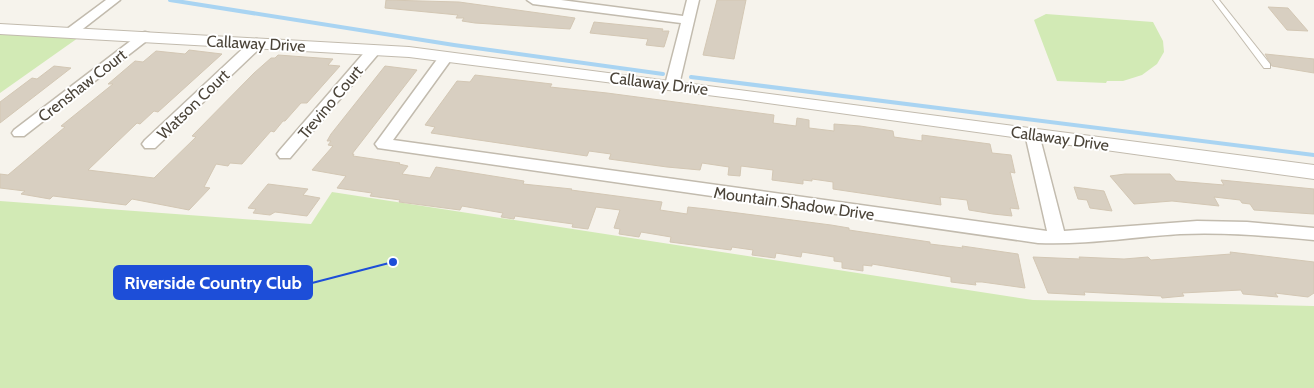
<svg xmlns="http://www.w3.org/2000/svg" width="1314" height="388" viewBox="0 0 1314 388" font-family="Cabin,sans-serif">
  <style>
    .green { fill: #d2eab5 }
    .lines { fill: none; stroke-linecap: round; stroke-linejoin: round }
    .stream { stroke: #a9d4f2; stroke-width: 4 }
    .building { fill: #d8cfc1; stroke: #d3c7b4 }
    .service-casing { stroke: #c2bbae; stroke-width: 2 }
    .minor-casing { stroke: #c2bbae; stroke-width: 3 }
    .tertiary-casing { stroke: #c2bbae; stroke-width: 2 }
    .service { fill: #fff; fill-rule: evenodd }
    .minor { fill: #fff; fill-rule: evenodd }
    .tertiary { fill: #fff; fill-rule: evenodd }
    .labels { text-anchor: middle; stroke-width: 4; stroke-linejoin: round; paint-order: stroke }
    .street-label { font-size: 16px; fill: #4b4439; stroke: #fff }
    .leader { fill: none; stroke: #1d4ed8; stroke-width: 2 }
    .callout-dot { fill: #1d4ed8; stroke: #fff; stroke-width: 2 }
    .callout { fill: #1d4ed8; stroke: #1d4ed8; stroke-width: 2 }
    .callout-label { font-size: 18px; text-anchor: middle; font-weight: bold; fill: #fff }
  </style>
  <rect width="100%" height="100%" fill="#f6f3ec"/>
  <path class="green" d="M1046,14L1153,22L1163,41L1164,52L1157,64L1142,75L1123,81H1107L1106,83L1057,81L1034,20Z
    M0,29L85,33L0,93Z
    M332,192L1033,300L1314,306V388H0V201L311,224Z"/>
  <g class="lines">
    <path class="stream" d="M170,0L454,45L663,74
      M691,77L1314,155"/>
  </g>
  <path class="building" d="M386,0L459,2L575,18L570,29L475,23L462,21L464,18H456L458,15L385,8Z
    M717,0H746L734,59L703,55Z
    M1268,7L1288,8L1308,31L1287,30Z
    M594,22L663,29L662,31H669L664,47L646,45L648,39L590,33Z
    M189,50L222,54L158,112L154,111L140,124L137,123L88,170L154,178L196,137L192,136L254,73L271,58H275L278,55L333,59L328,65L340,66L307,103H301L285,121H283L274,132L271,131L242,164L230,163L228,166L216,164L204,187L210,188L189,210L132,199L126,205L53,196L50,199L21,194L25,191L0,188V174L8,175L65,127L61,126L113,84H108L135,61L143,62L156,51L185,54Z
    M1265,54L1314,59V73L1272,66Z
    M54,66L71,68L0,123V102L32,78L37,79Z
    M385,66L417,70L352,154H354L353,156L400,163L399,164L408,166L402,174L430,178L436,167L524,181L523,184L572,189L571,190L662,202L660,210L687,214L688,207L707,209L831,225L849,228V230L930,242V244L963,248L962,246L1018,254L1025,288L982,282H975L976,285L951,282V277L872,264V266L863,265V271L842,268V262L834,261V257L802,252L801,257L776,253L775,258L752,255L753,250L732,247L731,250L670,242L671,237L641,232L639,237L619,234L620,229L614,228L620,210L596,207L588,229L572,227L573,224L515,216L514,219L501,217L503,213L462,206L460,210L399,202L400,200L370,196L372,193L337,188L346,176L312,170L333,146L328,145L331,141H327L331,134Z
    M475,75L552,84L550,87L607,93L774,115L773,123L796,126L797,118L809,120V128L834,131V124L860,126L893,131L894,137L922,141V135L990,144L992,153L1011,155L1015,173L1010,172L1019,209L1010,208L1012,216L993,214L969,210L967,200L940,197L941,205L833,189V182L812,179V181L803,180V184L772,180L773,170L741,166L740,176L728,175L729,167L702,163L700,170L667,167L609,159L611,154L589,151L587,156L431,133L435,127L425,125L457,81L470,82Z
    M1125,174H1170L1176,181L1224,185L1221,180L1314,189V214L1254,210L1250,204L1242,203L1240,200L1214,197L1219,206L1172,201L1134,204L1110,176Z
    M268,184L308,189L303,195L320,198L307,216L275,212L270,215L253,213L256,209L248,208Z
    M1074,187L1104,191L1112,211L1090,208L1087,200L1078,199Z
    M1230,252L1314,262V293L1308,297L1275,293L1278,297L1243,294L1241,290L1182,293L1184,296L1162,298L1161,296L1084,292L1085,295L1048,293L1033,257L1080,259L1079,257L1124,259L1148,257L1151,260L1231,254Z"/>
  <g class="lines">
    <g class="service-casing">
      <path id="service" d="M1213,0H1219L1270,64V68H1264Z"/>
    </g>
    <g class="minor-casing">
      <path id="minor" d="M106,0H120L75,35H67L65,32L67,29Z
        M527,0H561L683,16L687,0H699L679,85L672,89L665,85L681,23L533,4Z
        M145,32L149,33L151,36L149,39L24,136H14L12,133L14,130L141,33Z
        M257,39L263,43L262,46L155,148H145L142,144L145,140L252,40Z
        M374,46L380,50L379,53L290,158H280L277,154L280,150L369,47Z
        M446,53L453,57L393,140L1047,231L1025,134L1027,131H1037L1039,134L1064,231L1197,221L1247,222L1314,228V240C1269,236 1224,232 1180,234C1132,237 1086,245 1038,243L378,148L375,144L378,140L441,54Z"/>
    </g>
    <g class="tertiary-casing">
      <path id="tertiary" d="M0,24L409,47L1314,165V179L739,99L409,57L0,34Z"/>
    </g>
    <use href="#service" class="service"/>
    <use href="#minor" class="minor"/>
    <use href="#tertiary" class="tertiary"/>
  </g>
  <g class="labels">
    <g class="street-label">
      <text transform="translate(256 43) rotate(3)" y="6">Callaway Drive</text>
      <text transform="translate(659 83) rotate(7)" y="6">Callaway Drive</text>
      <text transform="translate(82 85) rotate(-38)" y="6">Crenshaw Court</text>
      <text transform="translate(330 102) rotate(-50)" y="6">Trevino Court</text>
      <text transform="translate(193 104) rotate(-44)" y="6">Watson Court</text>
      <text transform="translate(1060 138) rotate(8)" y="6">Callaway Drive</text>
      <text transform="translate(794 203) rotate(8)" y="6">Mountain Shadow Drive</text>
    </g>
  </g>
  <path class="leader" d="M393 262L312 283"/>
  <circle class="callout-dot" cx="393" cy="262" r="5"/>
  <rect class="callout" x="114" y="266" width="198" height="33" rx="5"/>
  <g class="callout-label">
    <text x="213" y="289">Riverside Country Club</text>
  </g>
</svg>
